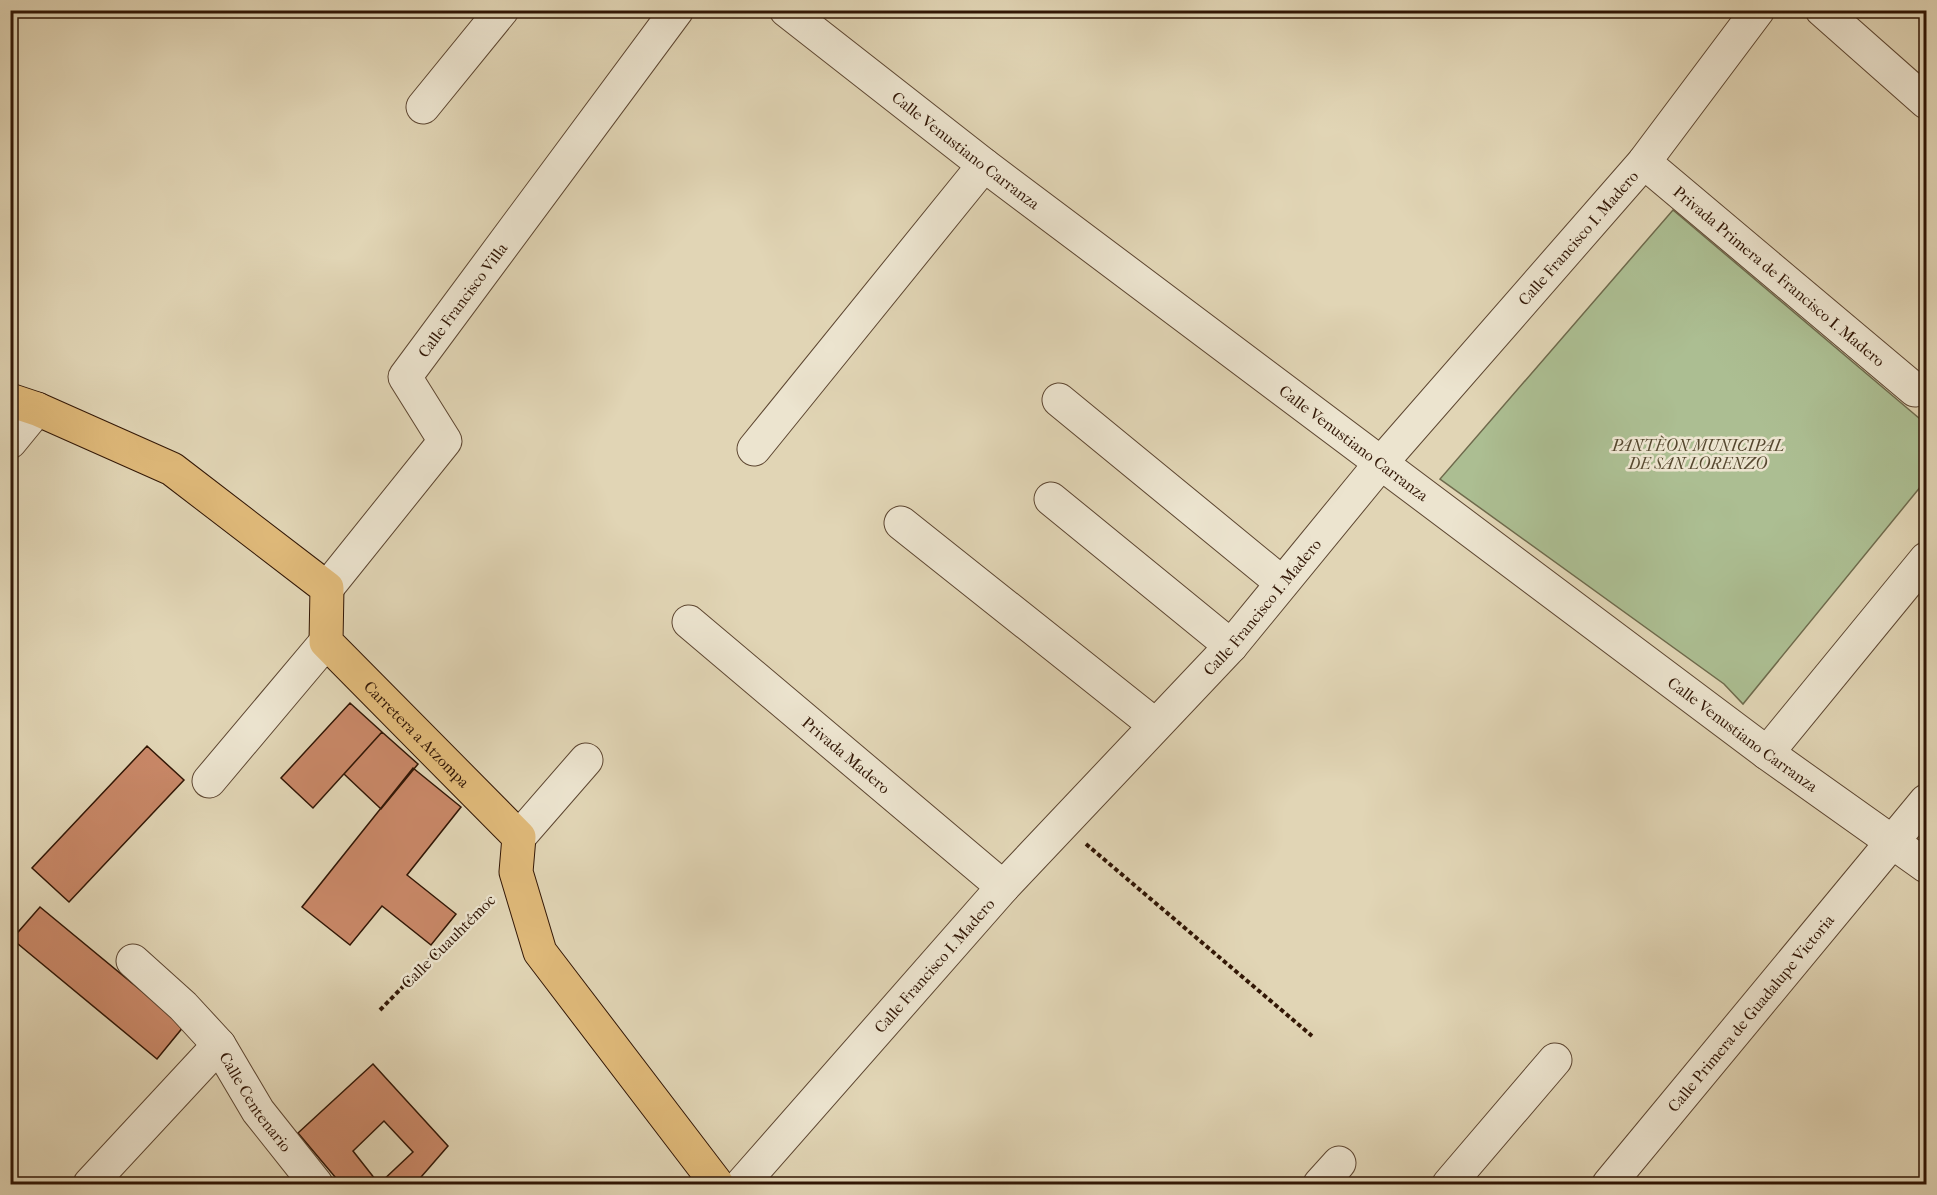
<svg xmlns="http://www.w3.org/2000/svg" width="1937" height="1195" viewBox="0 0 1937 1195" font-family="'IM FELL French Canon',serif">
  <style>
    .green { fill: #acbe92; stroke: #6e6a4c; stroke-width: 1.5 }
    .building { fill: #c98868; stroke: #311605; stroke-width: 1.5 }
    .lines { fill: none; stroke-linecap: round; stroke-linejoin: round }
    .minor-casing { stroke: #5d4631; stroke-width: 35 }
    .major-casing { stroke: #311605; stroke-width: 35 }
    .path { stroke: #311605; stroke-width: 4; stroke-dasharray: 4.5 3; stroke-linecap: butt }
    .minor { stroke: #ece4cf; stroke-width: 33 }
    .major { stroke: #e0ba7a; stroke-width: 33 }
    .labels { text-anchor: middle; stroke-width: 5; stroke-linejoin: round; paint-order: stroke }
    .street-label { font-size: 16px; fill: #311605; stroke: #ece4cf }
    .park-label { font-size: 16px; font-style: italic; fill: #56482f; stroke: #ece4cf }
  </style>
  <rect width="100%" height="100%" fill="#e1d5b5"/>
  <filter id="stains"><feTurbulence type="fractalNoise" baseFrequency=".00333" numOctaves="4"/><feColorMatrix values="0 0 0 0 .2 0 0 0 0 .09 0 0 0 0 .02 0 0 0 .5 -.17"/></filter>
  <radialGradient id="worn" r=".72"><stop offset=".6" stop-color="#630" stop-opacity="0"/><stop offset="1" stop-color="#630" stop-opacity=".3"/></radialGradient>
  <path class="green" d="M1673,210L1926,424V480L1743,704L1724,684L1440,479Z"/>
  <path class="building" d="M350,703L382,732L313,808L281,778Z
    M382,732L418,764L381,809L344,774Z
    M147,746L184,780L69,902L32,868Z
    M413,768L461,807L407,875L456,914L431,945L382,906L350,945L302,907Z
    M40,907L184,1026L157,1059L12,939Z
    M373,1064L448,1146L415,1184H379L413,1152L384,1121L353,1151L379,1184H341L298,1133Z"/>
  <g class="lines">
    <g class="minor-casing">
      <g id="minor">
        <path id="s1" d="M786,10L984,165L1767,753L1926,866"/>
        <path d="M1822,10L1926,102"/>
        <path d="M423,107L502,10"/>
        <path id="s2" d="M1644,162L1915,390"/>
        <path d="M1059,400L1282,583"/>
        <path d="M10,442L37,409"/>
        <path d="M754,449L984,165"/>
        <path d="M1051,499L1231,646"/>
        <path d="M901,523L1155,725"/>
        <path id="s3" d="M327,588L445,441L405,377L677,10"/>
        <path id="s4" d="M689,622L1003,887"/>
        <path d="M1767,753L1926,559"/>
        <path d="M209,781L326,642"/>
        <path d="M519,837L586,760"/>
        <path id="s5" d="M133,961L183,1006L219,1045L258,1111L316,1184"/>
        <path d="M90,1184L219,1045"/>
        <path id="s6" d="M742,1184L1003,887L1231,646L1381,463L1644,162L1758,10"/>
        <path d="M1320,1184L1339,1163"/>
        <path d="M1449,1184L1555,1060"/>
        <path id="s7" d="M1609,1184L1926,801"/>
      </g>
    </g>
    <g class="major-casing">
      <g id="major">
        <path id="s8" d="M10,400L37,409L172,469L327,588L326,642L519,837L516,872L540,952L717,1184"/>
      </g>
    </g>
    <path class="path" d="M1086,844L1312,1036
      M380,1010L490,898"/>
    <use href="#minor" class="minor"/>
    <use href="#major" class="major"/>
  </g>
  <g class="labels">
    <g class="street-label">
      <text dy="6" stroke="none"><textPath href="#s1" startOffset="228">Calle Venustiano Carranza</textPath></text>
      <text dy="6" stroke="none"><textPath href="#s6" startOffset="1263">Calle Francisco I. Madero</textPath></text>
      <text dy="6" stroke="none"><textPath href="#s2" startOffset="177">Privada Primera de Francisco I. Madero</textPath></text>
      <text dy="6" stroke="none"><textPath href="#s3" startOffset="360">Calle Francisco Villa</textPath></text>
      <text dy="6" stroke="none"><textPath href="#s1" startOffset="714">Calle Venustiano Carranza</textPath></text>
      <text dy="6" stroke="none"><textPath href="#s6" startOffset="777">Calle Francisco I. Madero</textPath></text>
      <text dy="6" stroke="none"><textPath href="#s1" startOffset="1200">Calle Venustiano Carranza</textPath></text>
      <text dy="6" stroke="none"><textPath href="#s8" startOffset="555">Carretera a Atzompa</textPath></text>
      <text dy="6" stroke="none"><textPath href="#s4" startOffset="206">Privada Madero</textPath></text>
      <text transform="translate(448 941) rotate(-45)" y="6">Calle Cuauhtémoc</text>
      <text dy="6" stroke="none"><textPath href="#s6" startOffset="291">Calle Francisco I. Madero</textPath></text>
      <text dy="6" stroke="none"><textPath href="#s7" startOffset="222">Calle Primera de Guadalupe Victoria</textPath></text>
      <text dy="6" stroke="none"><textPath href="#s5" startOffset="188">Calle Centenario</textPath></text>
    </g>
    <g class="park-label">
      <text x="1698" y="451">PANTÈON MUNICIPAL<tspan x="1698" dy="18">DE SAN LORENZO</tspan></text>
    </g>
  </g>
  <rect width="1937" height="1195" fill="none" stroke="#e1d5b5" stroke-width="36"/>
  <rect x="12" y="12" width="1913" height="1171" fill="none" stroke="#311605" stroke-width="3"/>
  <rect x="18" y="18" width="1901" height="1159" fill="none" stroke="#311605" stroke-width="1.5"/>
  <rect width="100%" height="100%" filter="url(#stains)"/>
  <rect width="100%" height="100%" fill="url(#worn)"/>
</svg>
